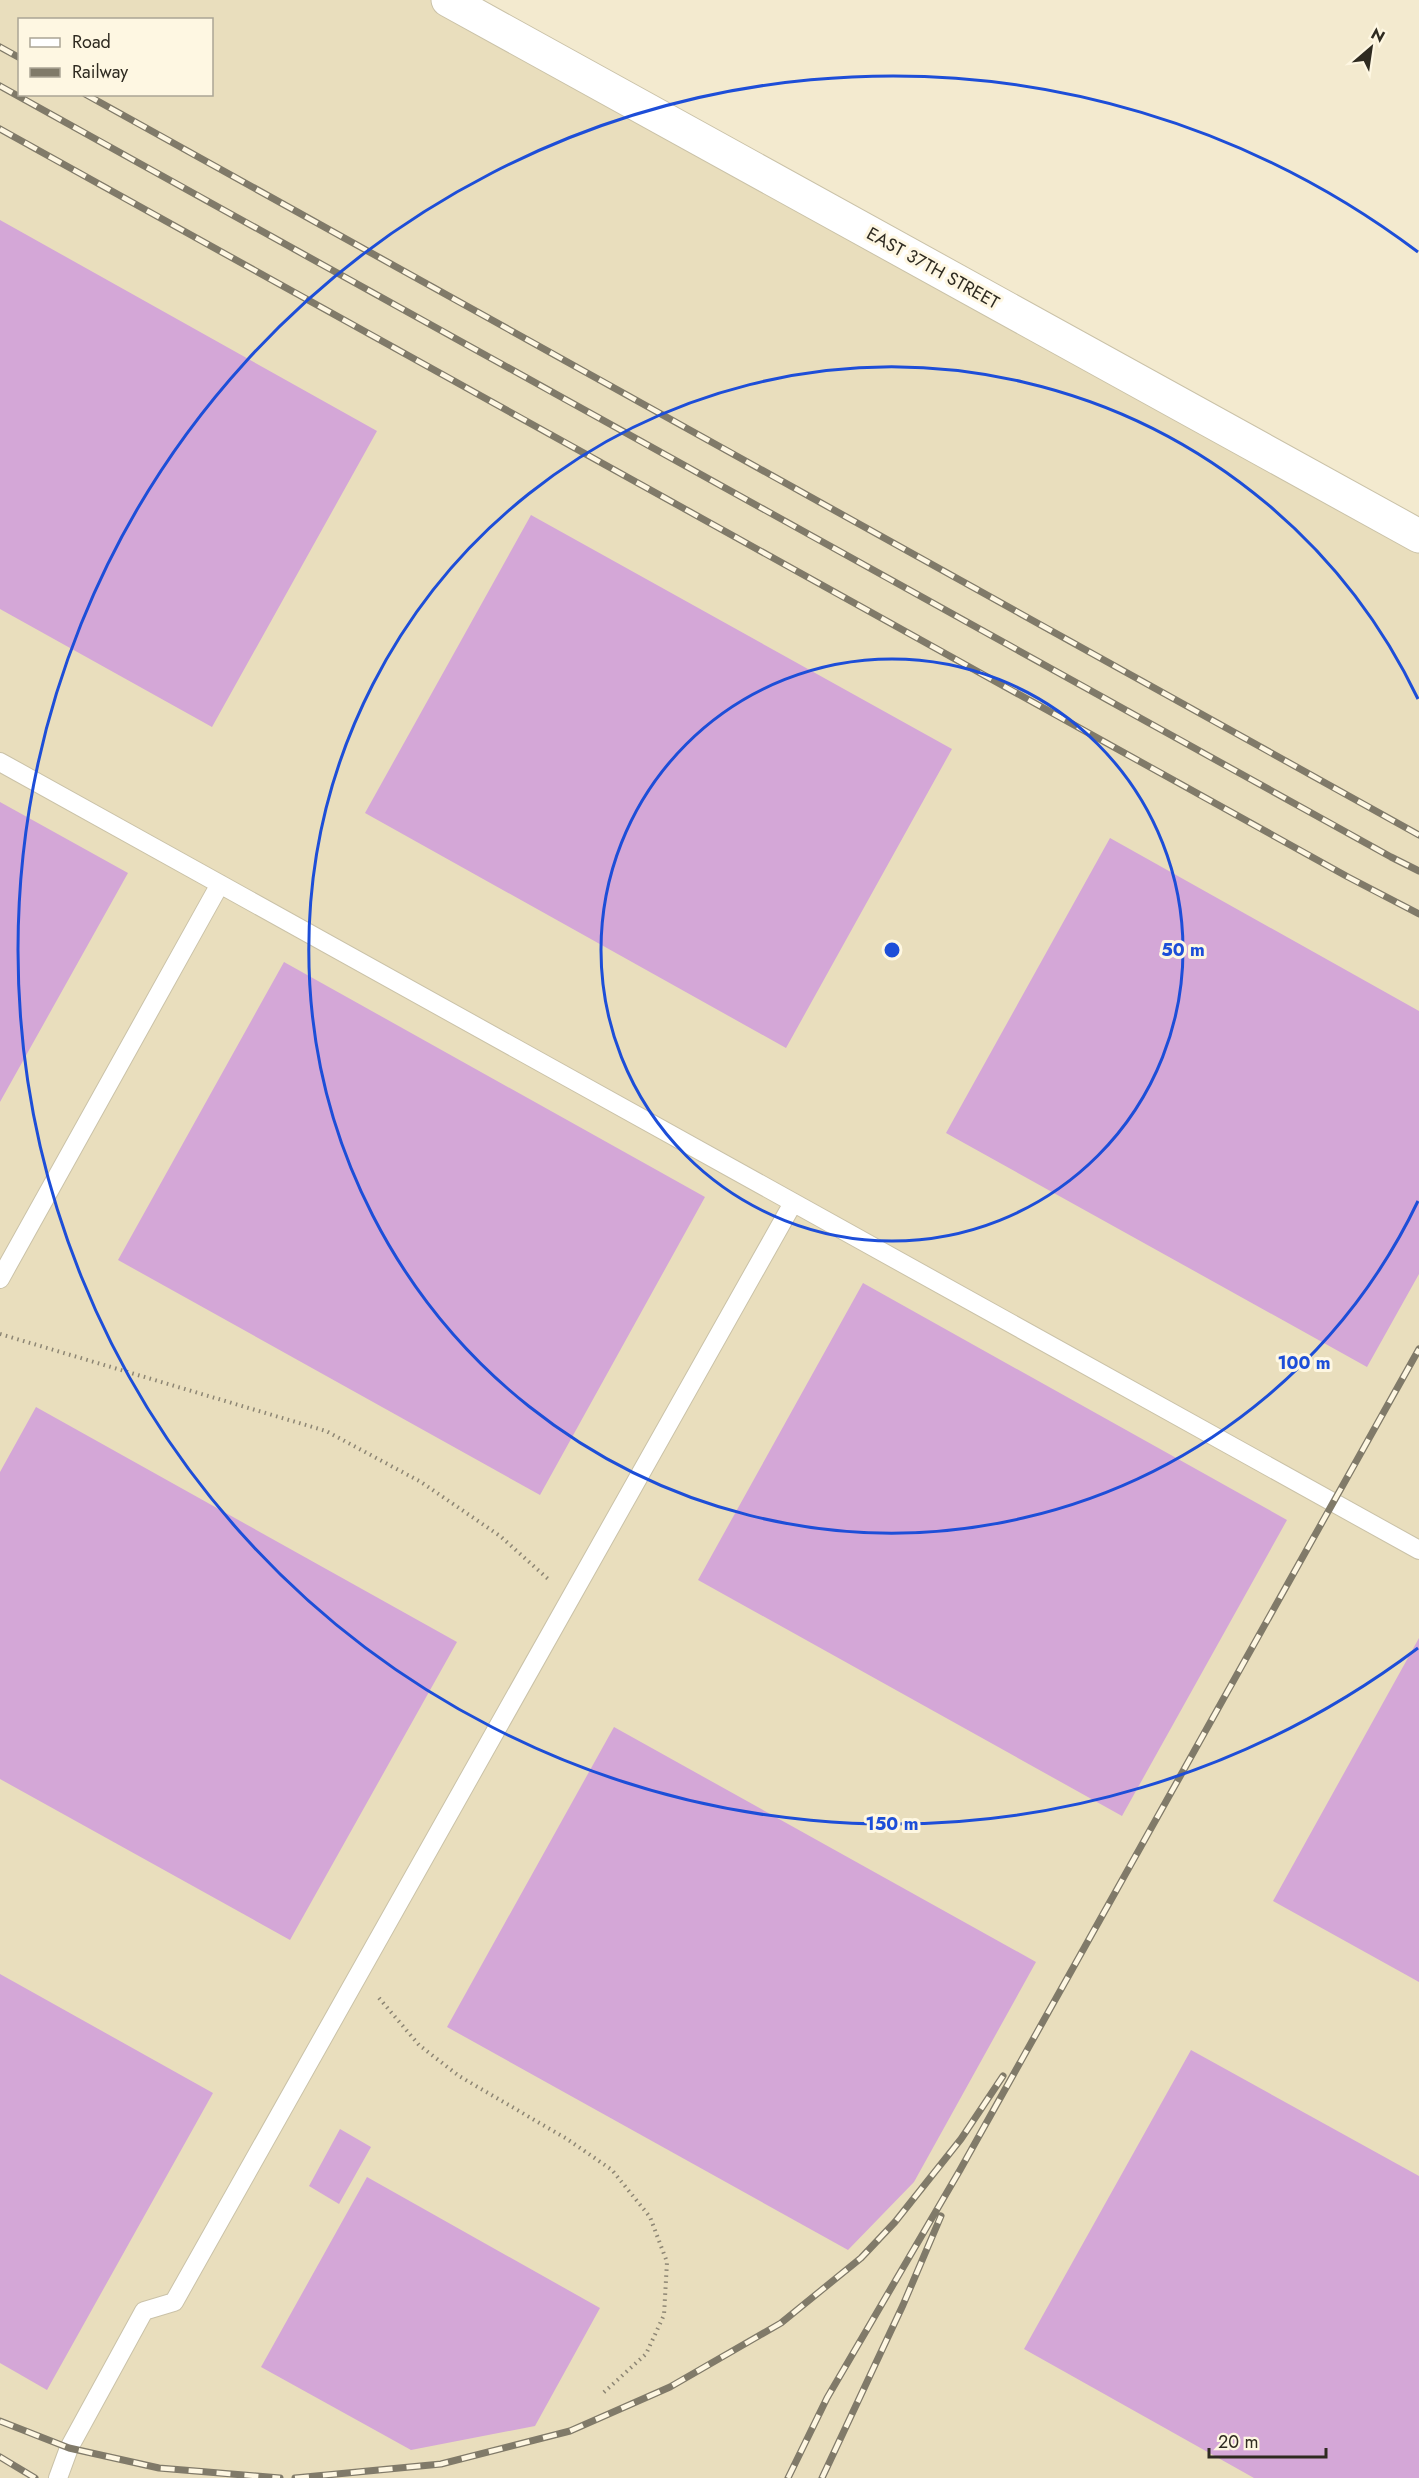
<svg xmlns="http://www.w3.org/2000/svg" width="1419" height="2478" viewBox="0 0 1419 2478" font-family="Jost,sans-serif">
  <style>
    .built { fill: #e9debd; fill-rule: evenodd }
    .building { fill: #d4a7d7 }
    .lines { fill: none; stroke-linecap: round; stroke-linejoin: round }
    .service-casing { stroke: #cac2a8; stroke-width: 20 }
    .minor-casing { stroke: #cac2a8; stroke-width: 35 }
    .path { stroke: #8d8674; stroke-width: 4; stroke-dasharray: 1.5 4.5; stroke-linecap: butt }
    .service { stroke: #fff; stroke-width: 18 }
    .minor { stroke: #fff; stroke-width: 33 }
    .rail-casing { stroke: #807a69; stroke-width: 7 }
    .rail { stroke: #fef7e2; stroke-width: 4.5; stroke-dasharray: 14; stroke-linecap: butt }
    .ring { fill: none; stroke: #1d4ed8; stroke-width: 3 }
    .labels { text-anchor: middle; stroke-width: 6; stroke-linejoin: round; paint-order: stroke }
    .street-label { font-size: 18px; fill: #2f2b21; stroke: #fef7e2 }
    .centre { fill: #1d4ed8; stroke: #fef7e2; stroke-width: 3 }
    .ring-label { font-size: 18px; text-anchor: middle; font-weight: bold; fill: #1d4ed8; stroke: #fef7e2; stroke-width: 6; stroke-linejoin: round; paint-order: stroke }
  </style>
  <rect width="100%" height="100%" fill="#f3eacf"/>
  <path class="built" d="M0,0H443L1419,539V2478H0ZM20,20H212V94H20Z"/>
  <path class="building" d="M0,220L377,431L212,727L0,609Z
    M531,515L952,749L786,1048L365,813Z
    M0,802L128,873L0,1102Z
    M1110,838L1419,1011V1274L1367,1367L946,1133Z
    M284,962L705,1197L540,1495L118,1260Z
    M863,1283L1287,1520L1122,1816L698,1580Z
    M36,1407L457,1642L290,1940L0,1779V1472Z
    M1419,1638V1982L1273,1901Z
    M614,1727L1036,1962L914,2182L848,2250L447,2027Z
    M0,1974L213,2093L47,2390L0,2363Z
    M1191,2050L1419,2176V2478H1254L1024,2349Z
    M340,2129L371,2147L339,2204L309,2186Z
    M367,2177L600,2308L535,2426L411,2450L261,2367Z"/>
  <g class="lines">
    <g class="service-casing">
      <path id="service" d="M0,762L1419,1550
        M0,1279L220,884
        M58,2478L69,2448L144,2311L174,2302L793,1203"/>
    </g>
    <g class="minor-casing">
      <path id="minor" d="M448,0L1419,536"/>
    </g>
    <path class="path" d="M0,1334L326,1431L421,1482L500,1536L548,1579
      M379,1998L419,2045L459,2076L567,2139L612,2170L650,2217L667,2262L664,2315L646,2354L602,2394"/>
    <use href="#service" class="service"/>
    <use href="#minor" class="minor"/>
    <g class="rail-casing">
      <path id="rail" d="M0,47L20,58
        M0,86L1391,857L1419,871
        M85,94L1419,835
        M0,129L1348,877L1419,914
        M0,2421L69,2448L159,2468L280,2478
        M0,2457L35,2478
        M295,2478L441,2464L570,2431L670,2387L781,2323L861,2258L895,2222L961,2139L1003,2076
        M788,2478L827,2398L960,2170L1419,1349
        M822,2478L903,2305L941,2216"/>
    </g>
    <use href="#rail" class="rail"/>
  </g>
  <g class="ring">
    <circle cx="892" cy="950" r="291"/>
    <path d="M1418 1201A583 583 0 1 1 1418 699"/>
    <path d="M1418 1648A874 874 0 1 1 1418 252"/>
  </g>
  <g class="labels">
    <g class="street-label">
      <text transform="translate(933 268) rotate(29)" y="6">EAST 37TH STREET</text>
    </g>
  </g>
  <circle cx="892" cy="950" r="9" class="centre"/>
  <g class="ring-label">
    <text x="1183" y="956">50 m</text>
    <text x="1304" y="1369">100 m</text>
    <text x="892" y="1830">150 m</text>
  </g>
  <rect x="18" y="18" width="195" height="78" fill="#fef7e2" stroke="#aba595" stroke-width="1.5"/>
  <rect x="30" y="38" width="30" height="9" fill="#ffffff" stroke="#aba595" stroke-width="1.5"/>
  <text x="72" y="48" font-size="18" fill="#2f2b21">Road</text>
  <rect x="30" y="68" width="30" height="9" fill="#807a69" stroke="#aba595" stroke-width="1.5"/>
  <text x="72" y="78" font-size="18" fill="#2f2b21">Railway</text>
  <g transform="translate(1371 48) rotate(29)" stroke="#fef7e2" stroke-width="4.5" paint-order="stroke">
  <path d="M0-4.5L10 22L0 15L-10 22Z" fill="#2f2b21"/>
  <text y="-9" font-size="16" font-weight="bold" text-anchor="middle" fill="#2f2b21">N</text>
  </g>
  <path d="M1209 2448v9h117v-9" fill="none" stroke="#2f2b21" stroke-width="3"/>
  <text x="1218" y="2448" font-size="18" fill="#2f2b21" stroke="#fef7e2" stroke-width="4.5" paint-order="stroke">20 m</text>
</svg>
